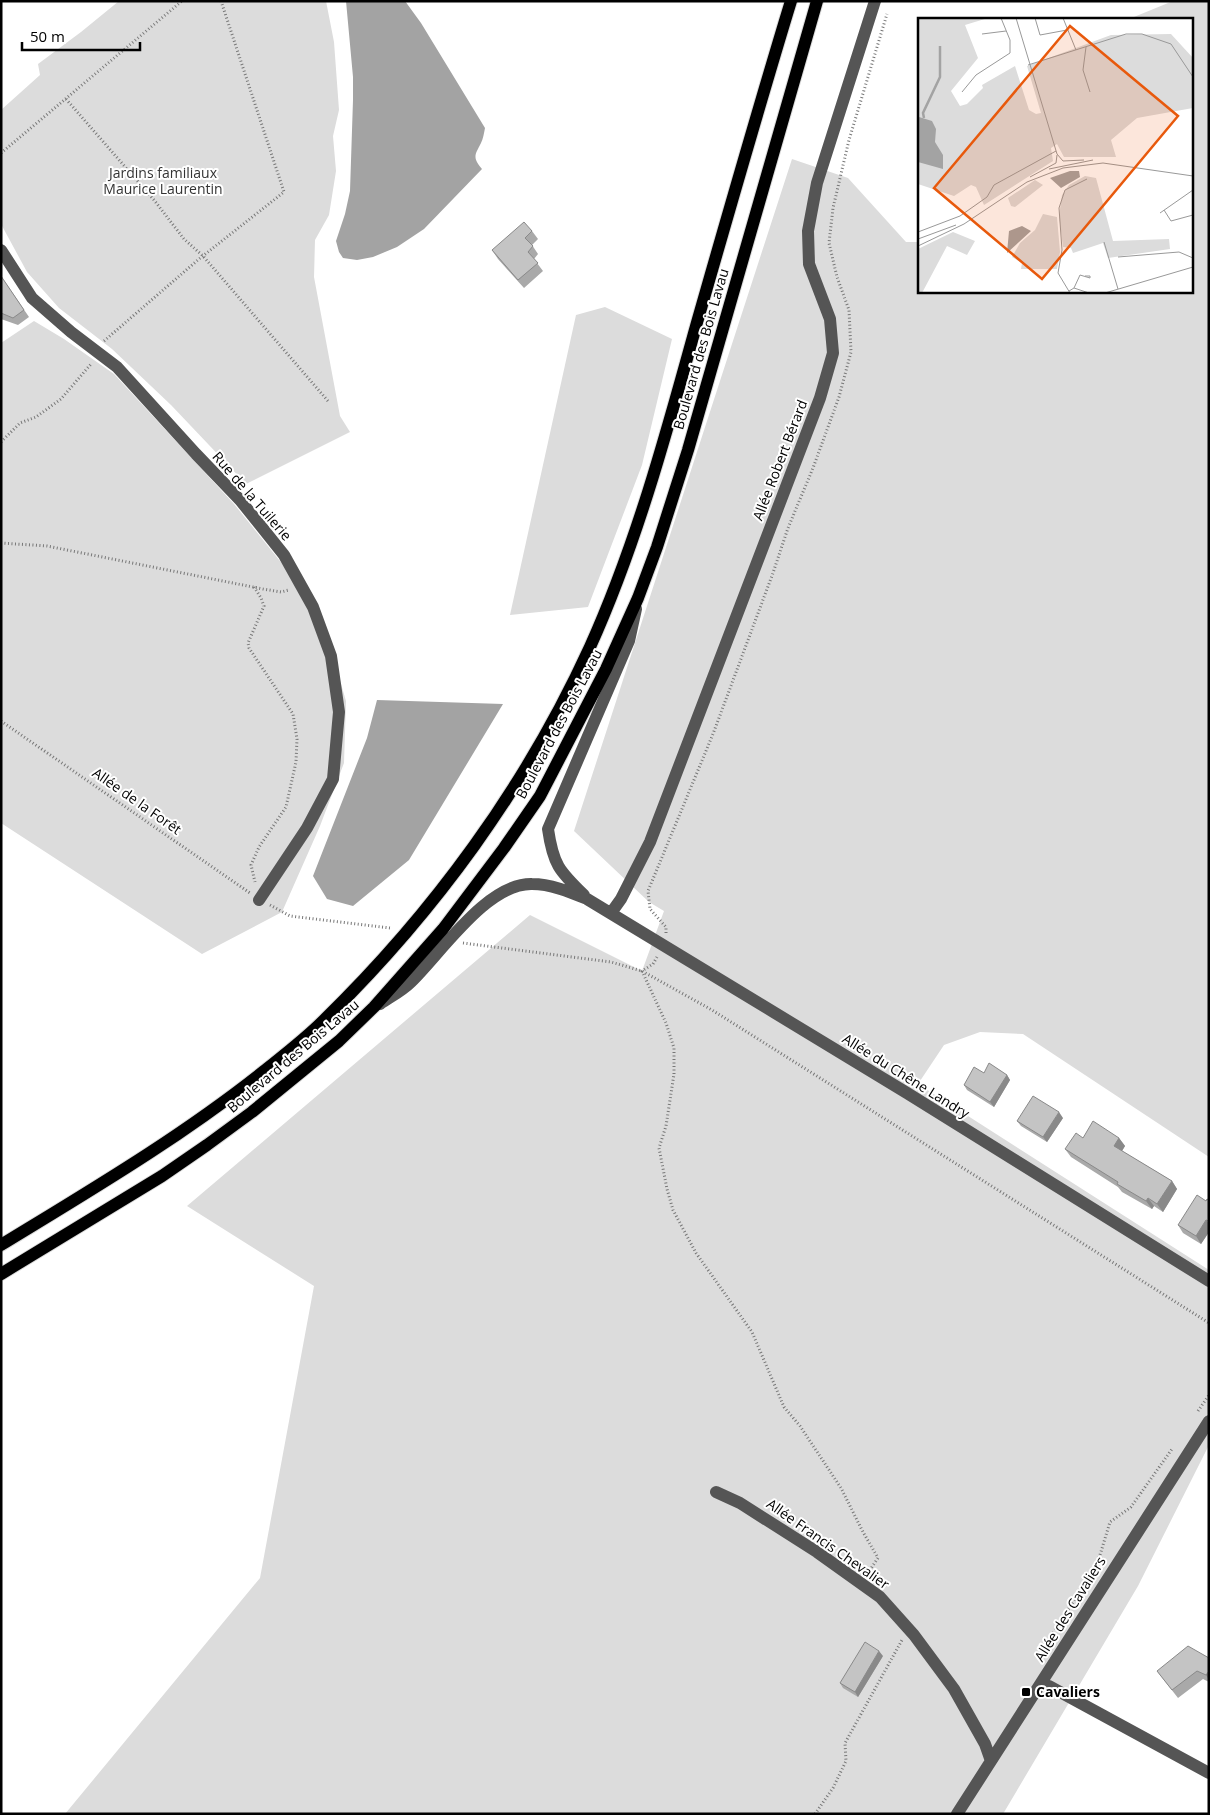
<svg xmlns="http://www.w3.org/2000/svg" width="1210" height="1815" viewBox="0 0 1210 1815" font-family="'Open Sans',sans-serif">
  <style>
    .green { fill: #dcdcdc }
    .water { fill: #a3a3a3 }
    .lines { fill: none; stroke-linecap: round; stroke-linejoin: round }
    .major-casing { stroke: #dbdbdb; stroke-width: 14 }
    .path { stroke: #777; stroke-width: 3; stroke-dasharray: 1 2.5; stroke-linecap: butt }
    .minor { stroke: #555; stroke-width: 12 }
    .major { stroke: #000; stroke-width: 12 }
    .wall { fill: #a9a9a9 }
    .shaded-wall { fill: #898989 }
    .building { fill: #c4c4c4; stroke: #898989 }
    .poi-dot { fill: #000; stroke: #fff; stroke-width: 2 }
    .labels { text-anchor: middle; stroke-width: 4; stroke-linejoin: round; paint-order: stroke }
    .park-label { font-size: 14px; fill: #333; stroke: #fff }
    .street-label { font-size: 14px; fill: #000; stroke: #fff }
    .poi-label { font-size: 14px; font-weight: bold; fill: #000; stroke: #fff; text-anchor: start }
    .inset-river { fill: none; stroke: #a3a3a3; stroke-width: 2.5 }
    .inset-road { fill: none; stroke: #999; stroke-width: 1 }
    .view { fill: #e8590c; fill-opacity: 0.15; stroke: #e8590c; stroke-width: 2.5 }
    .inset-edge { fill: none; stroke: #000; stroke-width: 2.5 }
  </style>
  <rect width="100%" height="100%" fill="#fff"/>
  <path class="green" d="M119,1H326L334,42L339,110L333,136L336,171L329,215L315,240L314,277L340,416L350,432L246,484L171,405L112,349L59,308L27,272L1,224V110L40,75L38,64L81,32Z
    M1173,1H1209V1157L1023,1034L980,1032L944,1045L918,1084L1209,1270V1445L1138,1586L1003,1814H65L260,1578L314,1286L187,1206L530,915L642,971L664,911L649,902L574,831L792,159L848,178L906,242H919V291H1191V19H1129Z
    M605,307L672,339L642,465L588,607L510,615L576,315Z
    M34,321L64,339L114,374L234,504L309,597L332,653L346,701L344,763L320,826L282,912L202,954L1,823V343Z"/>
  <path class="water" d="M346,1H405L421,23L485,128C484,133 483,139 481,143C475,155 472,157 482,169L424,229L397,247L373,257L357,260L343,258L339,252L336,241L345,214L350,191L353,100V77Z
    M377,700L503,704L409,860L353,906L327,899L313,876L367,738Z"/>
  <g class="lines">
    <g class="major-casing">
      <path id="major" d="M1,1245C91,1190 181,1137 264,1071C284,1055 305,1039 323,1021C433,914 526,787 590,647C636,545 666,435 696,326C727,218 758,109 791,1
        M1,1274L162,1176L207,1145L252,1112L339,1041L374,1007L443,929L504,848L540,796L606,669L638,598L657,547L688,450L817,1"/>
    </g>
    <path class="path" d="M66,99L154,200L184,239L203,256L328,401
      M1,153L182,1
      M104,341L199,259L284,192L221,1
      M1,442L20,423L36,417L61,399L91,364
      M1,543L47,546L263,589L281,592L289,590
      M254,587L261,598L264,606L248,643L249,648L293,714L297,739L296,762L286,807L259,847L251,865L255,882
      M1,721L250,893
      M270,905L290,916L390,928
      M666,933V927L650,909L648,891L713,734L773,573L788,528L813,468L839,397L851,352L849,310L837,277L829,243L833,208L849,140L887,14
      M463,943L611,962L642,971L712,1010L1209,1323
      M657,957L653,964L642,971L666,1023L674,1048V1074L666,1126L659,1148L667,1189L673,1210L696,1253L752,1332L784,1407L800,1426L841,1488L863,1532L878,1558L868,1573
      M1198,1411L1209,1395
      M1041,1654L1059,1623L1084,1586L1100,1555L1110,1522L1131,1507L1172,1449
      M815,1814L833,1788L846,1761L845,1743L902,1640"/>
    <path class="minor" d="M1,250L32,298L71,332L117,367L196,454L240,500L284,555L313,607L331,656L339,712L333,779L307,828L259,900
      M584,895C559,871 553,864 548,829L629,641L636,609
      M611,913L621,899L650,842L820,398L833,353L830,319L809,264L808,231L817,183L875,1
      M380,1004C390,997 402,991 411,982C441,953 487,883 532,884C551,884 570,892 587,899L907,1093L1209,1281
      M716,1492L740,1503L817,1552L880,1597L914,1635L954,1689L985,1744L991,1761
      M1041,1684L1049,1686L1209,1773
      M957,1814L1209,1421"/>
    <use href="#major" class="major"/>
  </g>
  <path class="wall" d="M532,231L538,239L532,245L538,254L534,259L543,271L524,288L498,259L492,250Z
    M1,276L29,317L18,325L1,319Z
    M984,1073L1007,1075L1010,1080L994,1107L967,1090L964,1085Z
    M1063,1118L1047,1142L1021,1126L1017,1121Z
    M1083,1138H1119L1125,1146L1122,1151L1172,1181L1177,1189L1163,1212L1154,1206L1152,1209L1122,1192L1118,1187L1071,1157L1065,1149Z
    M1209,1200V1232L1201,1244L1183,1233L1178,1225Z
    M883,1656L858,1697L843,1688L840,1683Z
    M1209,1658V1682L1203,1679L1178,1698L1157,1671Z"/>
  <path class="shaded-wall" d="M1007,1075L1010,1080L994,1107L990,1102Z
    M1059,1112L1063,1118L1047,1142L1043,1137Z
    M1119,1138L1125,1146L1120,1154L1114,1146Z
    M1172,1181L1177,1189L1163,1212L1157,1204Z
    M1148,1198L1154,1206L1152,1209L1146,1201Z
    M1206,1220L1209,1223V1232L1201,1244L1196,1236Z
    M879,1651L883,1656L858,1697L855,1692Z
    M1209,1671V1680L1206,1675Z"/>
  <path class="building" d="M524,222L532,231L525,238L533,246L528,252L538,263L518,280L492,250Z
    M1,276L24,310L13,318L1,313Z
    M989,1063L1007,1075L990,1102L964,1085L974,1067L984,1073Z
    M1033,1096L1059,1112L1043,1137L1017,1121Z
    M1093,1121L1119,1138L1114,1146L1172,1181L1157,1204L1148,1198L1146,1201L1117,1184L1118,1182L1065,1149L1076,1133L1083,1138Z
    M1197,1195L1206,1201L1207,1199L1209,1200V1221L1206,1220L1196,1236L1178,1225Z
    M865,1642L879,1651L855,1692L840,1683Z
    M1188,1646L1209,1658V1671L1206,1675L1197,1671L1172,1690L1157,1671Z"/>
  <rect class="poi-dot" x="1021" y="1687" width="10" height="10" rx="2.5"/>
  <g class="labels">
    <g class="park-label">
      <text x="163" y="178">Jardins familiaux<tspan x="163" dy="16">Maurice Laurentin</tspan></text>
    </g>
    <g class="street-label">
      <text transform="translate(701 349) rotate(-74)" y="5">Boulevard des Bois Lavau</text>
      <text transform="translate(780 460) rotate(-69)" y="5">Allée Robert Bérard</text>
      <text transform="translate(252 496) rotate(49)" y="5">Rue de la Tuilerie</text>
      <text transform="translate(559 724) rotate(-62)" y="5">Boulevard des Bois Lavau</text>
      <text transform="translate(137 801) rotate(35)" y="5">Allée de la Forêt</text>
      <text transform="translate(293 1056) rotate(-40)" y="5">Boulevard des Bois Lavau</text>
      <text transform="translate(906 1076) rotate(32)" y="5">Allée du Chêne Landry</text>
      <text transform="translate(828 1544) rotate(35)" y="5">Allée Francis Chevalier</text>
      <text transform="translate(1070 1609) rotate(-58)" y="5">Allée des Cavaliers</text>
    </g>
    <g class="poi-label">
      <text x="1036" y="1697">Cavaliers</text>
    </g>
  </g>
  <g transform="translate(918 18)">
    <rect width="275" height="275" fill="#fff"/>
    <path d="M0,0H70L47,7L60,40L33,73L42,88L49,86L65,70L64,67L97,48L111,92L118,96L123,95L109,48L193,17L253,16L275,40V90L219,100L193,122L198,139H146L139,126L133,130L135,143L66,187L58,169L53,167L36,178L0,166ZM167,158L178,160L195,223L251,221L252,231L190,240L185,225L155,235L153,230L145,229L141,198L144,177L151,167ZM117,162L125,167L97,189L93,188L90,180ZM125,196L139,199L142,234L139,251H103L104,245L94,239L102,225L117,212ZM35,214L57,223L49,237L29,228L4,275H0V231Z" fill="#dcdcdc"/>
    <path d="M1,99L14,103L18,111L17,124L25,137V151L0,144ZM152,153H161L162,159L143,170L132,160ZM104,208L113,213L89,235L91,213Z" fill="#a3a3a3"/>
    <path class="inset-river" d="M6,100L5,95L22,59V28"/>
    <path class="inset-road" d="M98,0L139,136L145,143L166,142M117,0L122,17L149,12M145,0L158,32M64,16L88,13M168,29L165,52L172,74M110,47L208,16H224L253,26L275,59M44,74L58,57L92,35V22L83,0M131,151L175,142M112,159L138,145L139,137M246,192L253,203L275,197M242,195L275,172M0,214L42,198L69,179L76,167L138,133M0,221L38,207M186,224L200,271M0,228L46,206L109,164L145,150L185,145L275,158M200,239L261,234L275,240M156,270L162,257L172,260V258H167M151,273L156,270L171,275M152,275L140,255L144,232L141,190L147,172L169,161M187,275L275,249"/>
    <path class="view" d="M152,8L260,98L124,261L16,170Z"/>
    <rect width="275" height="275" class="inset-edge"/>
  </g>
  <rect width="1210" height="1815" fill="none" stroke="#000000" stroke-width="5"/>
  <path d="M22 42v8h118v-8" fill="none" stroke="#000000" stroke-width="2.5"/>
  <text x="30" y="42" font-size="15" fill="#000000" stroke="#ffffff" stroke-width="4" paint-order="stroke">50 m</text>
</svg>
